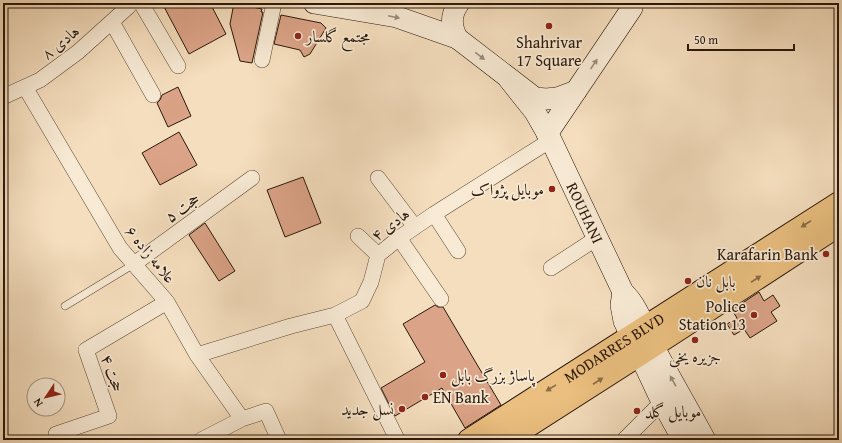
<svg xmlns="http://www.w3.org/2000/svg" width="842" height="443" viewBox="0 0 842 443" font-family="'Gentium Book Plus',Amiri,serif">
  <style>
    .building { fill: #dba387; stroke: #2a180a }
    .lines { fill: none; stroke-linecap: round; stroke-linejoin: round }
    .service-casing { stroke: #5d4a37; stroke-width: 8 }
    .minor-casing { stroke: #5d4a37; stroke-width: 16 }
    .secondary-casing { stroke: #2a180a; stroke-width: 22 }
    .primary-casing { stroke: #2a180a; stroke-width: 24 }
    .service { stroke: #f8ead5; stroke-width: 7 }
    .minor { stroke: #f8ead5; stroke-width: 15 }
    .secondary { stroke: #f8ead5; stroke-width: 21 }
    .primary { stroke: #eabf7f; stroke-width: 22 }
    .oneway { fill: #9b8c7a }
    .oneway2 { fill: #8a6c44 }
    .poi-dot { fill: #8f2418; stroke: #f8ead5; stroke-width: 1.5 }
    .labels { text-anchor: middle; stroke-width: 3.5; stroke-linejoin: round; paint-order: stroke }
    .poi-label { font-size: 16px; fill: #2a180a; stroke: #f8ead5; text-anchor: start }
    .street-label { font-size: 16px; fill: #2a180a; stroke: #f8ead5 }
  </style>
  <rect width="100%" height="100%" fill="#f5debe"/>
  <filter id="stains"><feTurbulence type="fractalNoise" baseFrequency=".005" numOctaves="4"/><feColorMatrix values="0 0 0 0 .2 0 0 0 0 .09 0 0 0 0 .02 0 0 0 .5 -.17"/></filter>
  <radialGradient id="worn" r=".72"><stop offset=".6" stop-color="#630" stop-opacity="0"/><stop offset="1" stop-color="#630" stop-opacity=".3"/></radialGradient>
  <path class="building" d="M162,3H210L226,34L189,54Z
    M234,3L262,9L261,12H263L252,63L240,61L230,24Z
    M281,15L321,23L326,28L310,54L304,57L300,50L274,44Z
    M178,87L191,116L168,127L157,103L160,100L162,95Z
    M179,132L197,165L160,185L142,153Z
    M303,177L321,223L285,237L267,190Z
    M205,223L235,271L219,281L189,235Z
    M759,292L764,301L773,295L780,306L771,312L777,321L750,338L744,329L734,335L727,324L737,318L732,310Z
    M435,305L438,307H443L501,405L465,428L442,388L395,416L381,388L425,362L403,324Z"/>
  <g class="lines">
    <g class="service-casing">
      <path id="service" d="M65,306L134,264"/>
    </g>
    <g class="minor-casing">
      <path id="minor" d="M141,3L178,66
        M112,22L153,95
        M262,60L274,3
        M25,87L120,248L167,302L197,355L242,419
        M3,97L40,80L78,52L128,7L131,3
        M378,178L415,227
        M434,214L458,251
        M358,236L378,255
        M399,238L441,299
        M134,264L252,178
        M551,268L597,238
        M335,315L397,439
        M197,355L291,326L335,315L362,301L371,282L378,255L399,238L434,214L551,140
        M58,440L56,434L109,416L86,350L167,302
        M201,440L242,419L266,411L279,440
        M624,440L662,402"/>
    </g>
    <g class="secondary-casing">
      <g id="secondary">
        <path d="M314,3L397,17L457,38"/>
        <path d="M459,3C450,15 451,26 457,38L535,98L546,99L557,98L576,91L632,8L633,3"/>
        <path id="s1" d="M508,78L535,112L551,140L623,292C638,306 644,327 653,345C669,377 688,408 705,440"/>
        <path d="M547,134L576,91"/>
        <path d="M623,292L621,305L624,321L662,402L683,440"/>
      </g>
    </g>
    <g class="primary-casing">
      <g id="primary">
        <path id="s2" d="M469,440L839,203"/>
        <path d="M506,440L653,346L839,225"/>
      </g>
    </g>
    <use href="#service" class="service"/>
    <use href="#minor" class="minor"/>
    <use href="#secondary" class="secondary"/>
    <use href="#primary" class="primary"/>
  </g>
  <defs><path id="oneway-solid" d="M-6-.8H1V-3.2L6.5 0L1 3.2V.8H-6Z"/></defs>
  <g class="oneway">
    <use href="#oneway-solid" transform="translate(394 17) rotate(12)"/>
    <use href="#oneway-solid" transform="translate(480 56) rotate(37)"/>
    <use href="#oneway-solid" transform="translate(594 64) rotate(-56)"/>
    <use href="#oneway-solid" transform="translate(673 381) rotate(-119)"/>
  </g>
  <g class="oneway2">
    <use href="#oneway-solid" transform="translate(806 224) rotate(147)"/>
    <use href="#oneway-solid" transform="translate(756 279) rotate(-33)"/>
    <use href="#oneway-solid" transform="translate(598 381) rotate(-33)"/>
    <use href="#oneway-solid" transform="translate(551 388) rotate(148)"/>
  </g>
  <g class="poi-dot">
    <circle cx="549" cy="26" r="4"/>
    <circle cx="298" cy="36" r="4"/>
    <circle cx="552" cy="189" r="4"/>
    <circle cx="826" cy="254" r="4"/>
    <circle cx="688" cy="281" r="4"/>
    <circle cx="754" cy="315" r="4"/>
    <circle cx="695" cy="340" r="4"/>
    <circle cx="443" cy="375" r="4"/>
    <circle cx="425" cy="397" r="4"/>
    <circle cx="402" cy="409" r="4"/>
    <circle cx="637" cy="411" r="4"/>
  </g>
  <g class="labels">
    <g class="poi-label">
      <text x="306" y="42">مجتمع گلسار</text>
      <text x="549" y="48" text-anchor="middle">Shahrivar<tspan x="549" dy="18">17 Square</tspan></text>
      <text x="544" y="195" text-anchor="end">موبایل پژواک</text>
      <text x="818" y="260" text-anchor="end">Karafarin Bank</text>
      <text x="696" y="287">بابل نان</text>
      <text x="746" y="312" text-anchor="end">Police<tspan x="746" dy="18">Station 13</tspan></text>
      <text x="695" y="362" text-anchor="middle">جزیره یخی</text>
      <text x="451" y="381">پاساژ بزرگ بابل</text>
      <text x="433" y="403">EN Bank</text>
      <text x="394" y="415" text-anchor="end">نسل جدید</text>
      <text x="645" y="417">موبایل گلد</text>
    </g>
    <g class="street-label">
      <text transform="translate(60 42) rotate(-39)" y="6">هادی ۸</text>
      <text transform="translate(182 207) rotate(-36)" y="6">حجت ۵</text>
      <text dy="6" stroke="none"><textPath href="#s1" startOffset="156">ROUHANI</textPath></text>
      <text transform="translate(390 224) rotate(-37)" y="6">هادی ۴</text>
      <text transform="translate(151 254) rotate(51)" y="6">علامه زاده ۶</text>
      <text dy="6" stroke="none"><textPath href="#s2" startOffset="172">MODARRES BLVD</textPath></text>
      <text transform="translate(113 373) rotate(71)" y="6">حجت ۴</text>
    </g>
  </g>
  <rect width="842" height="443" fill="none" stroke="#f5debe" stroke-width="16"/>
  <rect x="4" y="4" width="834" height="435" fill="none" stroke="#2a180a" stroke-width="2"/>
  <rect x="8" y="8" width="826" height="427" fill="none" stroke="#2a180a"/>
  <g transform="translate(46 397) rotate(235)"><circle r="19" fill="#f8ead5" stroke="#a69684"/>
  <path d="M0-3L7 15L0 10L-7 15Z" fill="#8f2418"/>
  <text y="-6" font-size="11" font-weight="bold" text-anchor="middle" fill="#2a180a">N</text>
  </g>
  <path d="M688 44v6h106v-6" fill="none" stroke="#2a180a" stroke-width="2"/>
  <text x="694" y="44" font-size="12" fill="#2a180a" stroke="#f8ead5" stroke-width="3" paint-order="stroke">50 m</text>
  <rect width="100%" height="100%" filter="url(#stains)"/>
  <rect width="100%" height="100%" fill="url(#worn)"/>
</svg>
